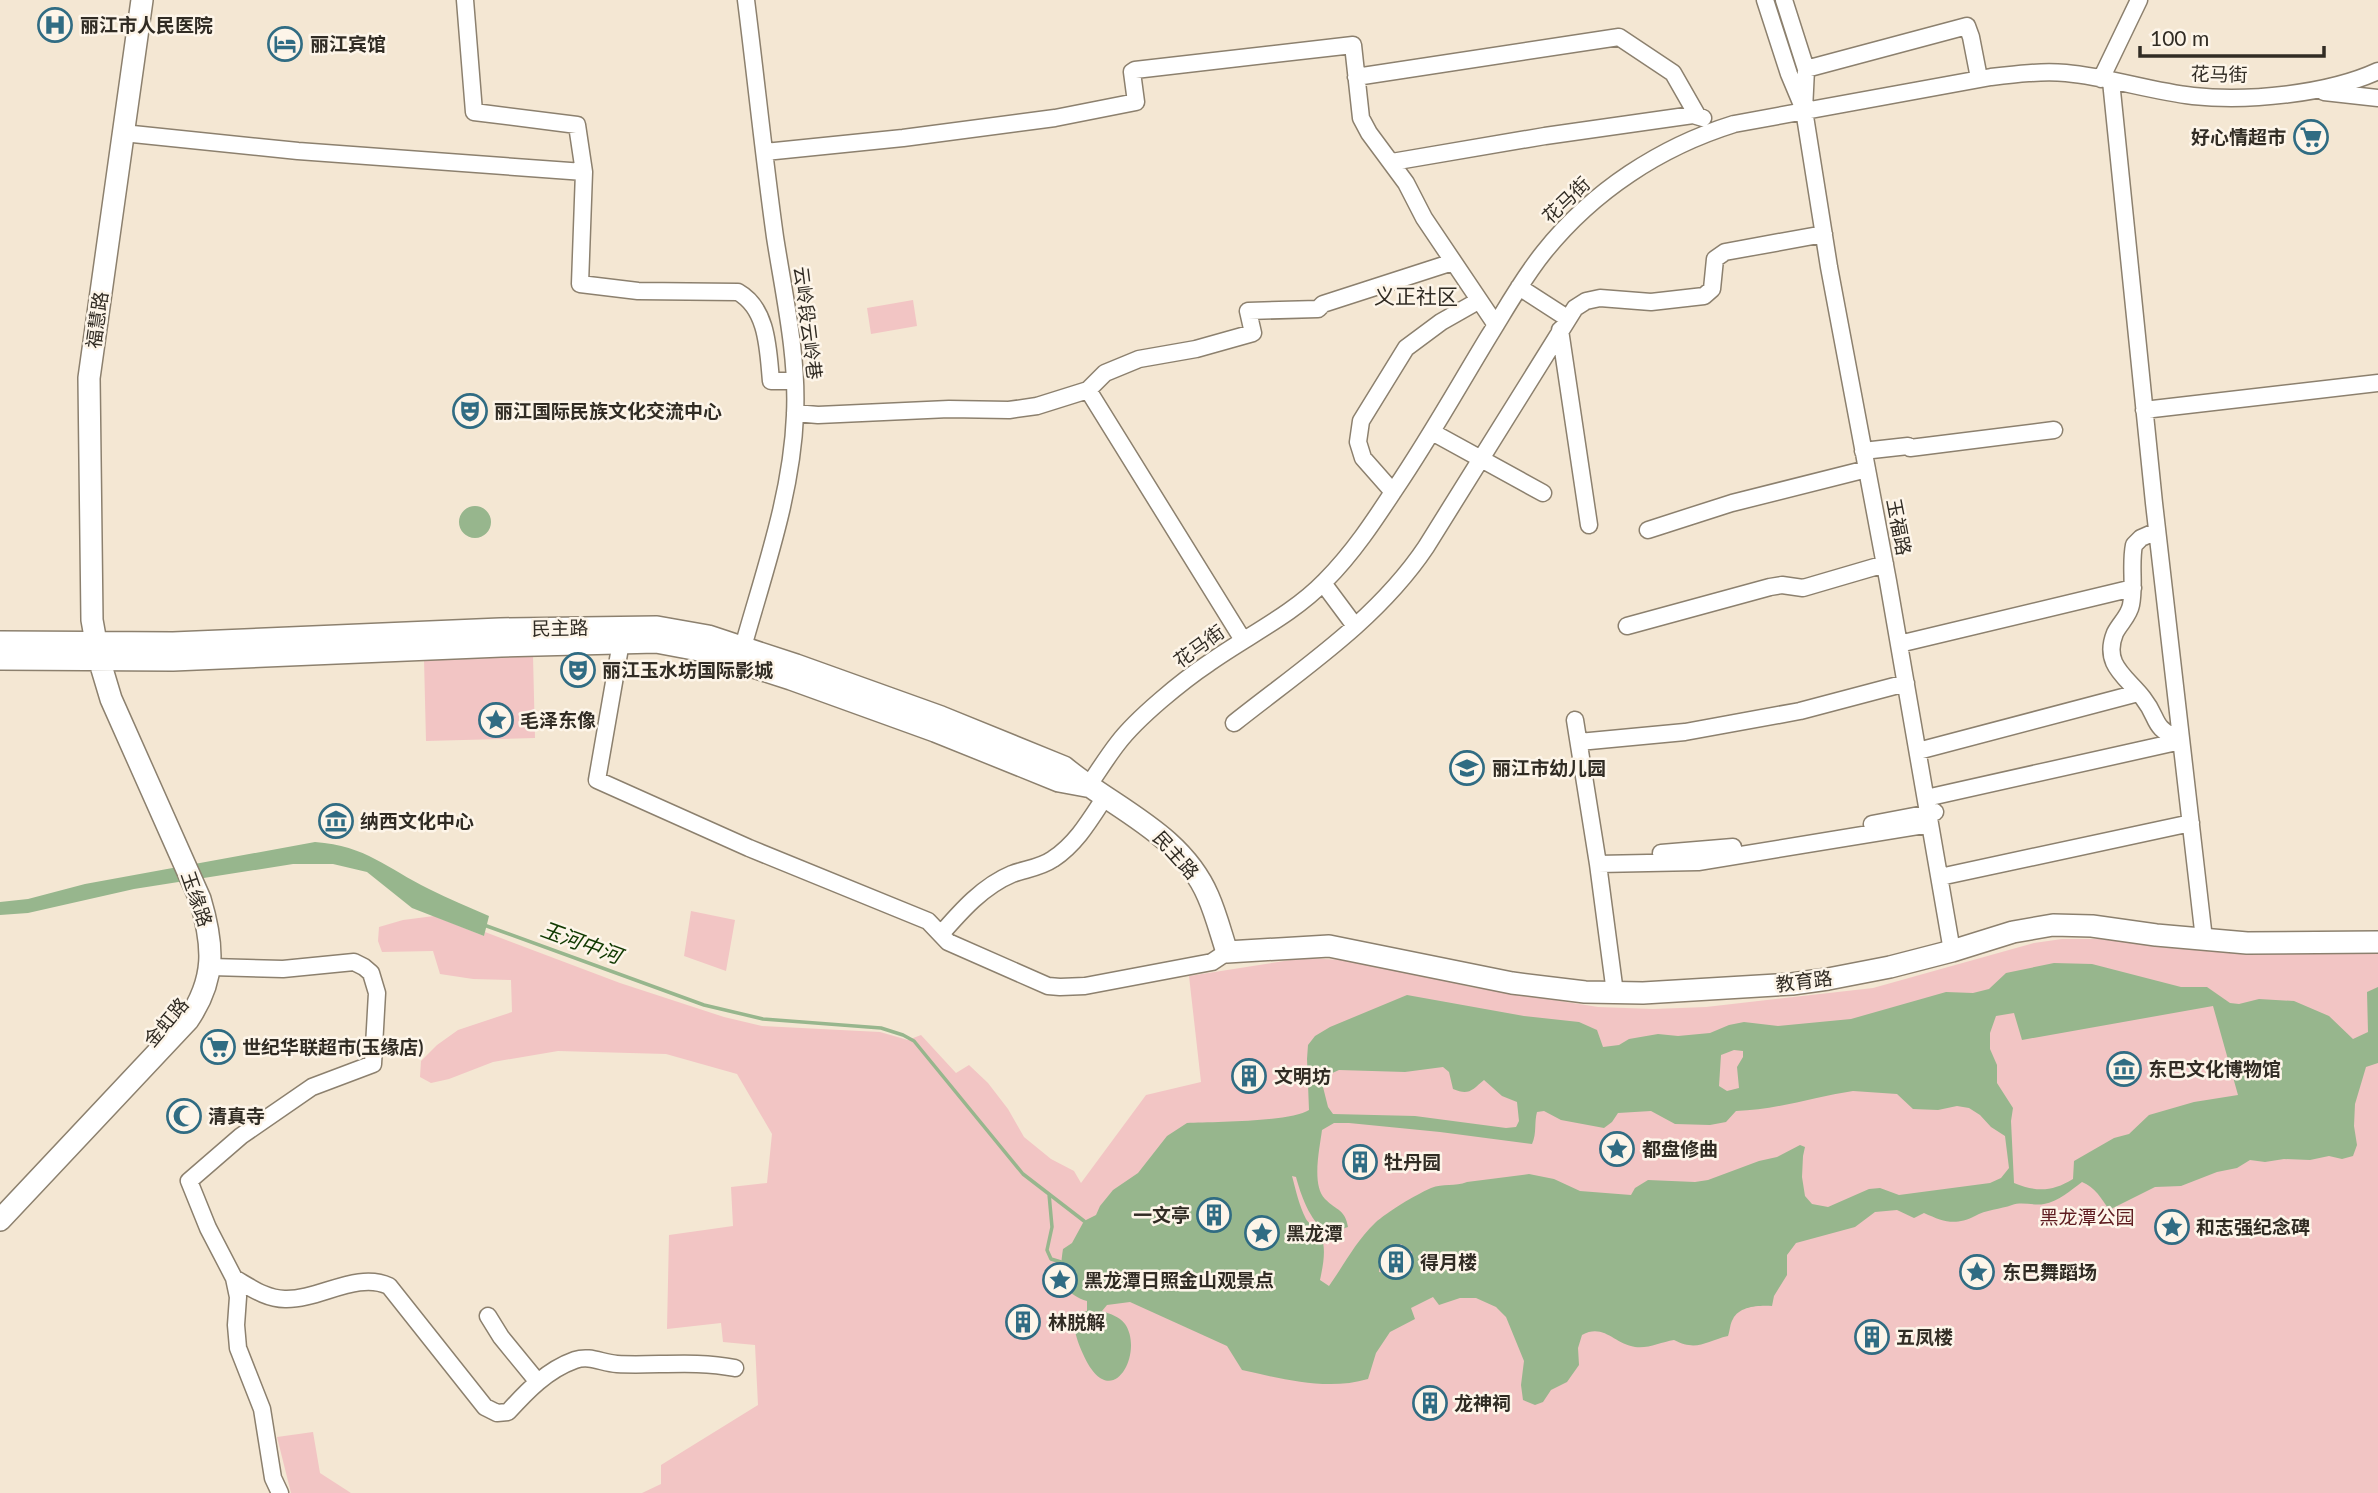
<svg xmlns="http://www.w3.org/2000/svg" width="2378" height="1493" viewBox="0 0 2378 1493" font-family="Lato,'Noto Sans SC',sans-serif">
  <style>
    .green { fill: #f2c5c4 }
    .water { fill: #97b68d; fill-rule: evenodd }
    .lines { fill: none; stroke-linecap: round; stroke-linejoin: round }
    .stream { stroke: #97b68d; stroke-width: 3.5 }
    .minor-casing { stroke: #8c806e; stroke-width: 19 }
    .major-casing { stroke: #8c806e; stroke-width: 24 }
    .minor { stroke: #fff; stroke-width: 16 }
    .major { stroke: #fff; stroke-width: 21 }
    .labels { text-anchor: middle; stroke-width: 5; stroke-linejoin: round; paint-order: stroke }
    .poi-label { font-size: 19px; font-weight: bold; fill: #312c24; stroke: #fdf5e9; text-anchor: start }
    .street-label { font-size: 19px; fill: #312c24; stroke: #fdf5e9 }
    .park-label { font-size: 19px; fill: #5e1b1f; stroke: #fdf5e9 }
    .neighbourhood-label { font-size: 21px; fill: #312c24; stroke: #fdf5e9 }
    .water-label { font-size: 21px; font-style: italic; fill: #103900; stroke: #fdf5e9 }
  </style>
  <rect width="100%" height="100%" fill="#f4e7d3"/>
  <path class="green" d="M913,300L917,326L871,334L867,308Z
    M533,656L535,738L426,741L424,659Z
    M691,911L735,920L726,971L684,956Z
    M434,916L484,936L485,932L620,983L724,1017L762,1026L880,1032L908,1040L921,1035L956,1073L969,1065L988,1083L1008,1109L1024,1137L1051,1159L1074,1171L1081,1183L1146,1095L1201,1082L1189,976L1303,958L1344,960L1376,964L1471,987L1598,1007L1653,1009L1706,1007L1873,988L2034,943L2062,939H2099L2218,952H2378V1493H642L661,1484V1465L758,1405L755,1345L723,1342L721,1323L667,1329L669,1235L733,1226L731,1187L767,1183L772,1134L737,1074L666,1054L558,1051L493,1062L449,1079L431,1083L420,1077L421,1061L437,1045L458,1030L512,1012L511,980L473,979L440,974L433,951L382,952L378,941L379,927L403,920Z
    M313,1432L320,1473L351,1493H291L277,1437Z"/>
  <path class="water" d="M459 522a16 16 0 1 1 32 0a16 16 0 1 1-32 0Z
    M315,842C367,846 386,868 429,889C449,899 469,907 489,916L484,936L412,908L367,872L333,864H293L134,889L28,913L0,915V902L28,899L85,884Z
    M2054,963L2092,964L2181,987H2207L2230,1003L2239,1004L2259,999L2294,1001L2329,1016L2353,1039L2368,1032L2367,992L2378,987V1063L2366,1067L2355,1104L2354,1126L2357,1145L2353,1156L2342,1159L2329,1156L2310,1160L2284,1159L2265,1162L2250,1160L2237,1168L2217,1172L2181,1186L2155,1187L2109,1210C2102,1199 2095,1187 2082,1182C2071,1190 2058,1202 2044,1204C2034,1206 2022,1201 2012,1205C2001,1209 1985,1210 1975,1216C1955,1226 1944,1222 1924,1213L1914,1218L1897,1210L1875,1212L1855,1227L1796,1243L1787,1255V1275L1774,1296L1772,1306C1760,1305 1739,1306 1733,1319C1730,1323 1730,1331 1728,1336C1706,1341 1697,1352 1674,1340C1661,1342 1648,1349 1635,1347C1614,1344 1604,1323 1582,1335L1578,1348L1579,1365L1567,1382L1551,1390L1543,1402L1535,1405L1523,1400L1521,1385L1524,1361L1506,1317L1496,1307L1476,1298H1460L1439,1305L1433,1297L1411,1308L1415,1319L1390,1332L1376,1353L1368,1379C1327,1391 1283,1379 1242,1370L1227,1346L1130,1302L1107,1305L1102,1311C1110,1314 1119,1316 1125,1324C1145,1353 1111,1417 1083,1354C1077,1341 1072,1327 1076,1313L1087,1311V1301C1060,1293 1059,1274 1063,1249L1072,1243L1084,1221L1096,1215L1100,1206L1113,1190L1138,1173L1167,1136L1187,1123C1212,1122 1291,1122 1309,1110L1307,1059L1308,1045L1315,1036L1330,1027L1407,995L1524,1016L1579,1022L1597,1030L1603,1047L1619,1045L1629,1039L1658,1034L1678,1036L1710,1033L1729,1025L1744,1022L1778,1026L1851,1019L1946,992L1973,993L1989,989L2006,973ZM2213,1006L2238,1095L2194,1102L2149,1115L2129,1134L2114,1138L2074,1161L2073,1179C2052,1192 2036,1192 2014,1183L2011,1121L2013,1108L1997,1083V1065L1990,1049V1033L1996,1016L2014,1013L2022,1040ZM1734,1050L1743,1051V1057L1737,1067L1739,1088L1727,1091L1719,1086L1721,1055ZM1443,1067L1449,1072L1453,1089C1469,1096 1472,1090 1484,1080L1502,1096L1517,1102L1519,1121L1516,1127L1506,1128L1415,1116L1333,1114L1328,1107L1322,1083L1328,1075L1339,1070L1405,1072ZM1853,1091L1897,1094L1913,1109L1938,1110L1957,1106L1969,1108L1980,1115L1991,1127L2005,1136L2009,1168L2001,1178L1990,1183L1899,1195L1880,1188L1869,1189L1828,1207L1812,1204L1805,1196L1802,1177L1803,1156L1805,1147L1800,1145L1777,1157L1759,1161L1708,1180L1695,1182L1648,1180L1635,1188L1631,1195L1580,1191L1554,1179L1529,1174L1467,1182C1455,1187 1443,1183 1431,1188C1415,1195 1387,1212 1375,1223C1356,1241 1344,1265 1329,1286L1320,1280C1323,1265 1328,1244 1318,1231C1314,1226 1309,1224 1306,1219C1299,1205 1296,1191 1292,1176L1296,1177C1300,1192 1310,1223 1326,1230C1333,1232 1342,1229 1348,1227C1345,1209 1337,1211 1325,1199C1311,1185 1320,1147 1322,1130L1334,1123H1349L1440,1132L1532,1144C1537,1133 1534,1123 1537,1112L1544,1111L1561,1120L1604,1128L1612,1122L1618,1113L1651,1111L1675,1124L1710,1125L1726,1122L1736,1111C1776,1110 1814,1097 1853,1091ZM1401,1244L1412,1252L1413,1264L1398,1275L1379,1272L1381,1255Z"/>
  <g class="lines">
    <path class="stream" d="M484,925L704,1005L763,1019L881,1028L903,1035L914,1041L1023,1174L1084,1221
      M1049,1194L1052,1227L1047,1250L1051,1259L1061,1262"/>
    <g class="minor-casing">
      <path id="minor" d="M465,0L474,112L577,125L584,172L580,284L638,291L738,292C768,309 768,350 771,381H794
        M1765,0L1789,74L1802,105
        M1784,0L1806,69L1804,110L1829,267L1888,581L1952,951
        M1806,69L1967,26L1971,37L1979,78
        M1356,77L1619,37L1673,73L1697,115
        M2101,79L2139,0
        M2111,81L2154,503L2204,939
        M2324,92L2378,98
        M123,133L298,151L584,172
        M765,152L903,138L1055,118L1136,102L1132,72L1135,70L1353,45L1361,118L1369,133L1406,183L1424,218L1496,325
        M1392,162L1545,136L1693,115L1703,118
        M1519,287L1567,318
        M1560,330L1589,525
        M1088,390L1243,640
        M2144,410L2378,383
        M795,413L818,415L949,409L1009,410L1037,406L1088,390L1105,373L1139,359L1196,349L1253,333L1248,311L1318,309L1323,304L1453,262
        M1432,432L1543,493
        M1863,451L1908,446L1910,448L2054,430
        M1393,492L1363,458L1358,442L1361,421L1406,348L1441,322L1478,301
        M1648,530L1732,503L1867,469
        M2157,531L2141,538L2134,545C2130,565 2135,585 2131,605C2129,616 2120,623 2115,633C2102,665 2127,677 2143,698C2161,721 2149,725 2181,741
        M1323,583L1355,626
        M1627,626L1770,587L1782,585L1803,588L1885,564
        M621,642L597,780L749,848L928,921L948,942L1048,986L1060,987L1085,986L1212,962L1227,952
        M1899,644L2133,588
        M743,647C764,572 792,494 795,415C798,356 784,295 775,237C764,158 756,79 746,0
        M1575,720L1598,864L1615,993
        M1234,723C1302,669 1377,620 1426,547L1575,308L1586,301L1600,298L1651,302L1704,296L1712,289L1715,259L1725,252L1824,234
        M1579,742L1685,732L1800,711L1906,683
        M1918,751L2138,693
        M1088,786C1098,772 1107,757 1118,743C1137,718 1182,681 1209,663C1247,636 1292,615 1325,581C1353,553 1374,521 1395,489C1429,439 1458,387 1489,336C1507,307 1523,278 1544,252C1593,191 1660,147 1734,124L1991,77C2016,74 2041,71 2066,73C2109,77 2150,91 2193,96C2248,102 2328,94 2378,71
        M1926,798L2181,741
        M1872,824L1935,812
        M1661,853L1733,847
        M1598,864L1698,862L1930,824
        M1940,877L2191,823
        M941,934C961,911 983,886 1012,874C1025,869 1040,868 1053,859C1076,844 1090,820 1105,797
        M211,967L283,969L354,962L364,967L371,973L377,993L373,1064L312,1087L241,1136L189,1181L208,1228L234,1278L238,1297L236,1325L238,1348L262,1409L273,1478L280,1493
        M234,1278C250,1287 266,1299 285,1299C319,1300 357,1271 389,1286L485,1407L497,1413L508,1412C527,1391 547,1370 575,1360C590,1355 602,1363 617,1364C656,1366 695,1360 735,1368
        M488,1316L501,1337L537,1381"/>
    </g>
    <g class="major-casing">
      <path id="major" d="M0,642L173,643L500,629L657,627L708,636L796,665L941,717L1064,767C1113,808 1181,833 1208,896C1216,914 1221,934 1227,952L1329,946L1512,983L1585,992L1643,993L1792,984L1828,979L1890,967L1952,951L2013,932L2053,925L2092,926L2156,935L2247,943L2378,942
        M0,659L173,660L501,646L656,642L704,651L791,679L935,731L1059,781L1086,786
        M0,1220L188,1020C216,979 214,946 200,899L111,699L99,659L92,620L89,378L142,0"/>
    </g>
    <use href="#minor" class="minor"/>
    <use href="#major" class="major"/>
  </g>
  <defs>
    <g id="hospital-ring" transform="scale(1.75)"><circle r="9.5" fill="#fdf5e9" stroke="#306c83" stroke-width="1.5"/><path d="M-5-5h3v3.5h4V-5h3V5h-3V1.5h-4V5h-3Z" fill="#306c83"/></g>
    <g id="hotel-ring" transform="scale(1.75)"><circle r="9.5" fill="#fdf5e9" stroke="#306c83" stroke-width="1.5"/><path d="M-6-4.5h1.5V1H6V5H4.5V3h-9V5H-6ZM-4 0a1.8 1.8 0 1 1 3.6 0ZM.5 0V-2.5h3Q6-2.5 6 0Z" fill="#306c83"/></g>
    <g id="supermarket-ring" transform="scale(1.75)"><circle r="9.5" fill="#fdf5e9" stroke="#306c83" stroke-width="1.5"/><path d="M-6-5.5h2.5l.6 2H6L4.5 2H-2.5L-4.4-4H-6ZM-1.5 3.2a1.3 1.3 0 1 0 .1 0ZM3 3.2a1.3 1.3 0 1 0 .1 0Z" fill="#306c83"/></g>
    <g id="theatre-ring" transform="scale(1.75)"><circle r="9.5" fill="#fdf5e9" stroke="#306c83" stroke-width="1.5"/><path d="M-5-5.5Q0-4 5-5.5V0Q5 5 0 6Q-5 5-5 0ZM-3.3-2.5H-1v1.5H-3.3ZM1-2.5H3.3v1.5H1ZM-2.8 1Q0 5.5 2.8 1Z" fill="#306c83"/></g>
    <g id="sight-ring" transform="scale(1.75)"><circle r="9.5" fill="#fdf5e9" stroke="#306c83" stroke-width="1.5"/><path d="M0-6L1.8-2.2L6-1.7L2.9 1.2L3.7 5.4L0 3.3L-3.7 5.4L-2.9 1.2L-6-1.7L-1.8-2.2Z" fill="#306c83"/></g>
    <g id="school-ring" transform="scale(1.75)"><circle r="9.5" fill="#fdf5e9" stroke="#306c83" stroke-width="1.5"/><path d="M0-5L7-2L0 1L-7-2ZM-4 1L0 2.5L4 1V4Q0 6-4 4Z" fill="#306c83"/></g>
    <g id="museum-ring" transform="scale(1.75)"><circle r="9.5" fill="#fdf5e9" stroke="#306c83" stroke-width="1.5"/><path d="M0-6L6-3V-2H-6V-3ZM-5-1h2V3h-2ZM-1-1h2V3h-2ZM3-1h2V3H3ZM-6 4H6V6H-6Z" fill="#306c83"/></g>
    <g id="building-ring" transform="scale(1.75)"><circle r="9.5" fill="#fdf5e9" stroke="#306c83" stroke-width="1.5"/><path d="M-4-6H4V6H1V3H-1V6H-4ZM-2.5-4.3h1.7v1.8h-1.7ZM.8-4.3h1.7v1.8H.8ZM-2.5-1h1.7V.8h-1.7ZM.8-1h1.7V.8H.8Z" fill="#306c83"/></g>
    <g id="mosque-ring" transform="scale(1.75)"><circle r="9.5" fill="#fdf5e9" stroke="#306c83" stroke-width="1.5"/><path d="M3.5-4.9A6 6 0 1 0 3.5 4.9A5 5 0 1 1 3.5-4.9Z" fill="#306c83"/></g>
  </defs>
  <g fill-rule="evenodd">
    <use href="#hospital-ring" x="55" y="25"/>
    <use href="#hotel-ring" x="285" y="44"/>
    <use href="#supermarket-ring" x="2311" y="137"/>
    <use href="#theatre-ring" x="470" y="411"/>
    <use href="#theatre-ring" x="578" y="670"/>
    <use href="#sight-ring" x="496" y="720"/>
    <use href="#school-ring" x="1467" y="768"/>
    <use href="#museum-ring" x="336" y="821"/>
    <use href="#supermarket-ring" x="218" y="1047"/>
    <use href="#museum-ring" x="2124" y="1069"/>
    <use href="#building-ring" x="1249" y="1076"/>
    <use href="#mosque-ring" x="184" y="1116"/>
    <use href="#sight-ring" x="1617" y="1149"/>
    <use href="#building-ring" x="1360" y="1162"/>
    <use href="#building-ring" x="1214" y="1215"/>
    <use href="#sight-ring" x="2172" y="1227"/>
    <use href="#sight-ring" x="1262" y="1233"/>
    <use href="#building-ring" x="1396" y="1262"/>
    <use href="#sight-ring" x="1977" y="1272"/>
    <use href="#sight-ring" x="1060" y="1280"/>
    <use href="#building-ring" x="1023" y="1322"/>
    <use href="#building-ring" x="1872" y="1337"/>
    <use href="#building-ring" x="1430" y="1403"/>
  </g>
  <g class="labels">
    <g class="poi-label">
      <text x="80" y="32">丽江市人民医院</text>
      <text x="310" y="51">丽江宾馆</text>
      <text x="2286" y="144" text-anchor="end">好心情超市</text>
      <text x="494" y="418">丽江国际民族文化交流中心</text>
      <text x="602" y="677">丽江玉水坊国际影城</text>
      <text x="520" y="727">毛泽东像</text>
      <text x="1492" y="775">丽江市幼儿园</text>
      <text x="360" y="828">纳西文化中心</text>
      <text x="242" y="1054">世纪华联超市(玉缘店)</text>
      <text x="2148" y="1076">东巴文化博物馆</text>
      <text x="1274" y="1083">文明坊</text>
      <text x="208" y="1123">清真寺</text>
      <text x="1642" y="1156">都盘修曲</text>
      <text x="1384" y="1169">牡丹园</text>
      <text x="1190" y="1222" text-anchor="end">一文亭</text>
      <text x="2196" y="1234">和志强纪念碑</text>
      <text x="1286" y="1240">黑龙潭</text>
      <text x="1420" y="1269">得月楼</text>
      <text x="2002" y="1279">东巴舞蹈场</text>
      <text x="1084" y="1287">黑龙潭日照金山观景点</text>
      <text x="1048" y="1329">林脱解</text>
      <text x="1896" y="1344">五凤楼</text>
      <text x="1454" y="1410">龙神祠</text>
    </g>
    <g class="street-label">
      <text transform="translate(2219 74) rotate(1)" y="7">花马街</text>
      <text transform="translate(1566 200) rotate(-44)" y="7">花马街</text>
      <text transform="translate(97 320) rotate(-82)" y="7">福慧路</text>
      <text transform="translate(808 323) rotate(83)" y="7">云岭段云岭巷</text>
      <text transform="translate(1899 527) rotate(79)" y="7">玉福路</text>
      <text transform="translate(560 628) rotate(-1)" y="7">民主路</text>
      <text transform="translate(1199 646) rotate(-36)" y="7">花马街</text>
      <text transform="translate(1176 855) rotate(48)" y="7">民主路</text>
      <text transform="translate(197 899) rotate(71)" y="7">玉缘路</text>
      <text transform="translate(1804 981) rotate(-7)" y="7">教育路</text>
      <text transform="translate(166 1022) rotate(-50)" y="7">金虹路</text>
    </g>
    <g class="park-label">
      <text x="2087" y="1224">黑龙潭公园</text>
    </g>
    <g class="neighbourhood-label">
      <text x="1416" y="304">义正社区</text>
    </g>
    <g class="water-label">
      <text transform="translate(581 943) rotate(20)" y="7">玉河中河</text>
    </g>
  </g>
  <path d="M2140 46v10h184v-10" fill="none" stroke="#312c24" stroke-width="3.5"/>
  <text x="2150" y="46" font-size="21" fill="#312c24" stroke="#fdf5e9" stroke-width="5" paint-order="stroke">100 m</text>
</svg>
